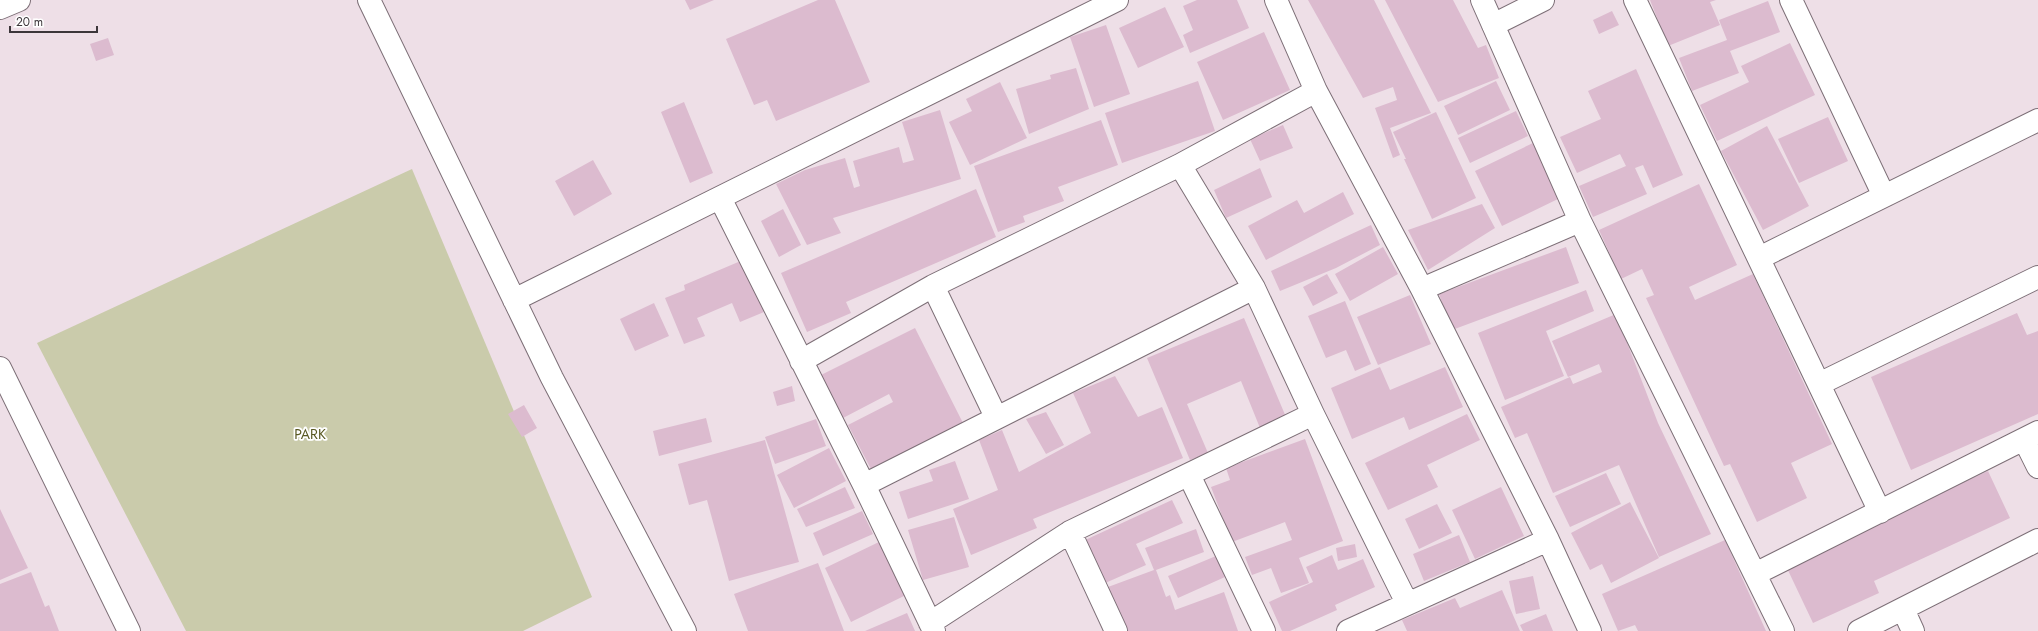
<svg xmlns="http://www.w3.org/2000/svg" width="2038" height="631" viewBox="0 0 2038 631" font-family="Jost,sans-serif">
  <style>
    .green { fill: #cacbab }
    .building { fill: #dcbbcf }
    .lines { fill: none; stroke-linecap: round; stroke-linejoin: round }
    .minor-casing { stroke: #7d6f77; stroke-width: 24 }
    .minor { stroke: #fff; stroke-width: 22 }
    .labels { text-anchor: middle; stroke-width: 3.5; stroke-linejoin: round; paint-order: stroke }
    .park-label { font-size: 14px; fill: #585821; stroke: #fff }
  </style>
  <rect width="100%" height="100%" fill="#eedfe7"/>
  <path class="green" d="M412,169L592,597L523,631H186L37,343Z"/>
  <path class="building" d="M685,0H714L690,10Z
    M818,0H835L870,82L776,121L767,100L754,105L726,39Z
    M1197,0H1237L1249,28L1190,53L1183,35L1193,30L1183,6Z
    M1308,0H1374L1431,113L1390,128L1400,155L1393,158L1375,108L1397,100L1393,87L1363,98Z
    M1385,0H1453L1478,48L1486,45L1499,78L1438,102Z
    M1650,0H1716L1710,2L1720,25L1668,46Z
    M1768,1L1780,32L1730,51L1739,73L1692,91L1679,58L1727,40L1719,20Z
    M1165,7L1184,47L1138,68L1119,28Z
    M1612,11L1619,25L1599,34L1593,20Z
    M1106,25L1130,94L1094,107L1070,37Z
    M1264,32L1290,90L1223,120L1197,62Z
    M108,38L114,55L96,61L90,44Z
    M1790,43L1815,95L1717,141L1700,105L1749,82L1741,66Z
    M1076,68L1089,109L1029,134L1016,89L1051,79L1050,75Z
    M1636,69L1683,175L1653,188L1643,165L1635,168L1647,194L1593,217L1579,186L1626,166L1620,154L1577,173L1560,137L1601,119L1588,91Z
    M1198,81L1215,131L1122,163L1105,113Z
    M1496,81L1510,110L1458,135L1444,106Z
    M1000,82L1027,138L970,165L949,122L972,111L966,99Z
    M684,102L713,173L690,183L661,112Z
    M940,110L961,179L833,218L841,233L807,245L776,184L805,170L845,158L854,188L860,186L853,161L899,147L903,163L914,160L902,122Z
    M1516,111L1528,136L1470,163L1458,138Z
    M1436,112L1476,198L1432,219L1404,159H1406L1393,132Z
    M1828,117L1848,161L1799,183L1778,139Z
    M1101,120L1118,165L1058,187L1064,201L1023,216L1025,222L998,232L974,166Z
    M1283,125L1293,148L1260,161L1250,139Z
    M1767,126L1809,206L1763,230L1721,151Z
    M1533,143L1560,198L1502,226L1475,171Z
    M593,160L612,194L574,216L555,181Z
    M1260,168L1272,197L1226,218L1214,190Z
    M1699,184L1737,265L1689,287L1695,300L1753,274L1832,444L1791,463L1807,498L1757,522L1730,464L1724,466L1646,298L1654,295L1642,269L1621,279L1599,230Z
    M976,189L996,237L846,302L851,313L807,332L781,273Z
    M1343,192L1354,214L1266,260L1248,226L1297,200L1304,213Z
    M1482,204L1495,228L1428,270L1408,230Z
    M783,209L801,245L779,257L761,221Z
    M1371,225L1380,245L1336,268L1280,291L1271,271Z
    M1383,247L1398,274L1350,301L1335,274Z
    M1566,247L1579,283L1452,330L1439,294Z
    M743,260L764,312L740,322L732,303L697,318L705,336L684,344L665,298L685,290L684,285Z
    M1327,274L1338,293L1313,306L1303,287Z
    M1586,290L1594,311L1546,331L1564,376L1505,400L1478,333Z
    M1410,295L1431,344L1378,365L1357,317Z
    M1345,301L1371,364L1355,371L1346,350L1326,358L1308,316Z
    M654,303L669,336L635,351L620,319Z
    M2017,313L2027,335L2038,331V414L1911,470L1871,377Z
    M1616,314L1658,423L1711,534L1659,557L1619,465L1553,493L1527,433L1515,438L1501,407L1570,377L1573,384L1602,372L1599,364L1568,377L1552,341Z
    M1244,318L1286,417L1260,428L1241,381L1187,404L1208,453L1190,460L1147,358Z
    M915,328L964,425L872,471L848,425L893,402L889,394L843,418L821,375Z
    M1380,367L1390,390L1445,367L1463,407L1409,430L1404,417L1352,439L1331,388Z
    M1115,376L1138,417L1162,407L1183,458L1033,519L1037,528L971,555L953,509L998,490L979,440L1002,430L1019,472L1091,433L1073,393Z
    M792,386L795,401L777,406L773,392Z
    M524,405L537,428L522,437L508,414Z
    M1046,412L1064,445L1046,454L1026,419Z
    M1467,414L1480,440L1427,465L1438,487L1388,510L1365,463Z
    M706,418L712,442L659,456L653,431Z
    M816,419L826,446L775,464L765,437Z
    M1305,439L1343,541L1299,558L1309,583L1281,593L1271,568L1252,575L1245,557L1292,540L1285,522L1232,542L1211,487L1230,480L1226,468Z
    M765,440L799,562L729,581L707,500L689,505L678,464Z
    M829,448L846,481L794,508L777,475Z
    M955,461L969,499L908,519L899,492L933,481L929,470Z
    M1988,471L2010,518L1874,581L1879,593L1813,623L1785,564Z
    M1606,473L1621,504L1570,527L1555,496Z
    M845,487L855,508L806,527L797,509Z
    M1501,487L1524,536L1475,559L1452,510Z
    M1172,500L1183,523L1136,544L1146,565L1103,584L1083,541Z
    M1630,502L1659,558L1611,583L1602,564L1590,570L1571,533Z
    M1437,504L1452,533L1419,549L1405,519Z
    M0,509L28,568L0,580Z
    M862,511L873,534L823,556L813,533Z
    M954,517L969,567L923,580L908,530Z
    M1196,529L1204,552L1156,570L1166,597L1170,595L1175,610L1224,592L1238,631H1125L1108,587L1154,570L1145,548Z
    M1459,535L1470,562L1424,581L1413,554Z
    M1725,540L1766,631H1638L1635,625L1618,631L1602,594Z
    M881,541L906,595L851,622L825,568Z
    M1355,544L1357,557L1338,561L1336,548Z
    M1332,555L1338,570L1363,559L1375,587L1335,605L1337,610L1290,631H1282L1269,602L1313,582L1306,567Z
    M1216,556L1225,577L1178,598L1168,576Z
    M818,563L844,631H748L734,594Z
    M31,572L45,607L49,605L59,631H0V584Z
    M1533,576L1540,609L1516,614L1509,581Z
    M1502,590L1520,631H1407L1402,620L1455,598L1460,608Z
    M907,613L915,631H865Z
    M1546,614L1553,631H1523L1520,625Z"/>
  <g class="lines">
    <g class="minor-casing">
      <path id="minor" d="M369,0L552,378L685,631
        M1276,0L1316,91L1422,289L1548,540L1590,631
        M1482,0L1580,221L1783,631
        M1635,0L1880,512
        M1791,0L1884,196
        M0,8L19,0
        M1493,25L1543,0
        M1180,165L1254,288L1313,414L1407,603
        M720,198L864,485L934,631
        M1759,258L2038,120
        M933,286L996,417
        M1422,289L1580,221
        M514,300L1117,0
        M801,361L933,286L1180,165L1316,91
        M0,368L129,631
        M1819,384L2038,277
        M2024,439L2038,467
        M1189,475L1264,631
        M864,485L1254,288
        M1070,532L1116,631
        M1755,574L2038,432
        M1903,609L1913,631
        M930,623L1070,532L1313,414
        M1348,631L1548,540
        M1859,631L2038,540"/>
    </g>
    <use href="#minor" class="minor"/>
  </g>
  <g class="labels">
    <g class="park-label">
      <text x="310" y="439">PARK</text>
    </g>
  </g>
  <path d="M10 26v6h87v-6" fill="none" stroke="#3c363a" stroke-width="2"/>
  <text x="16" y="26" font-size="12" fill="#3c363a" stroke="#ffffff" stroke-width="3" paint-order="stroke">20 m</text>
</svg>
